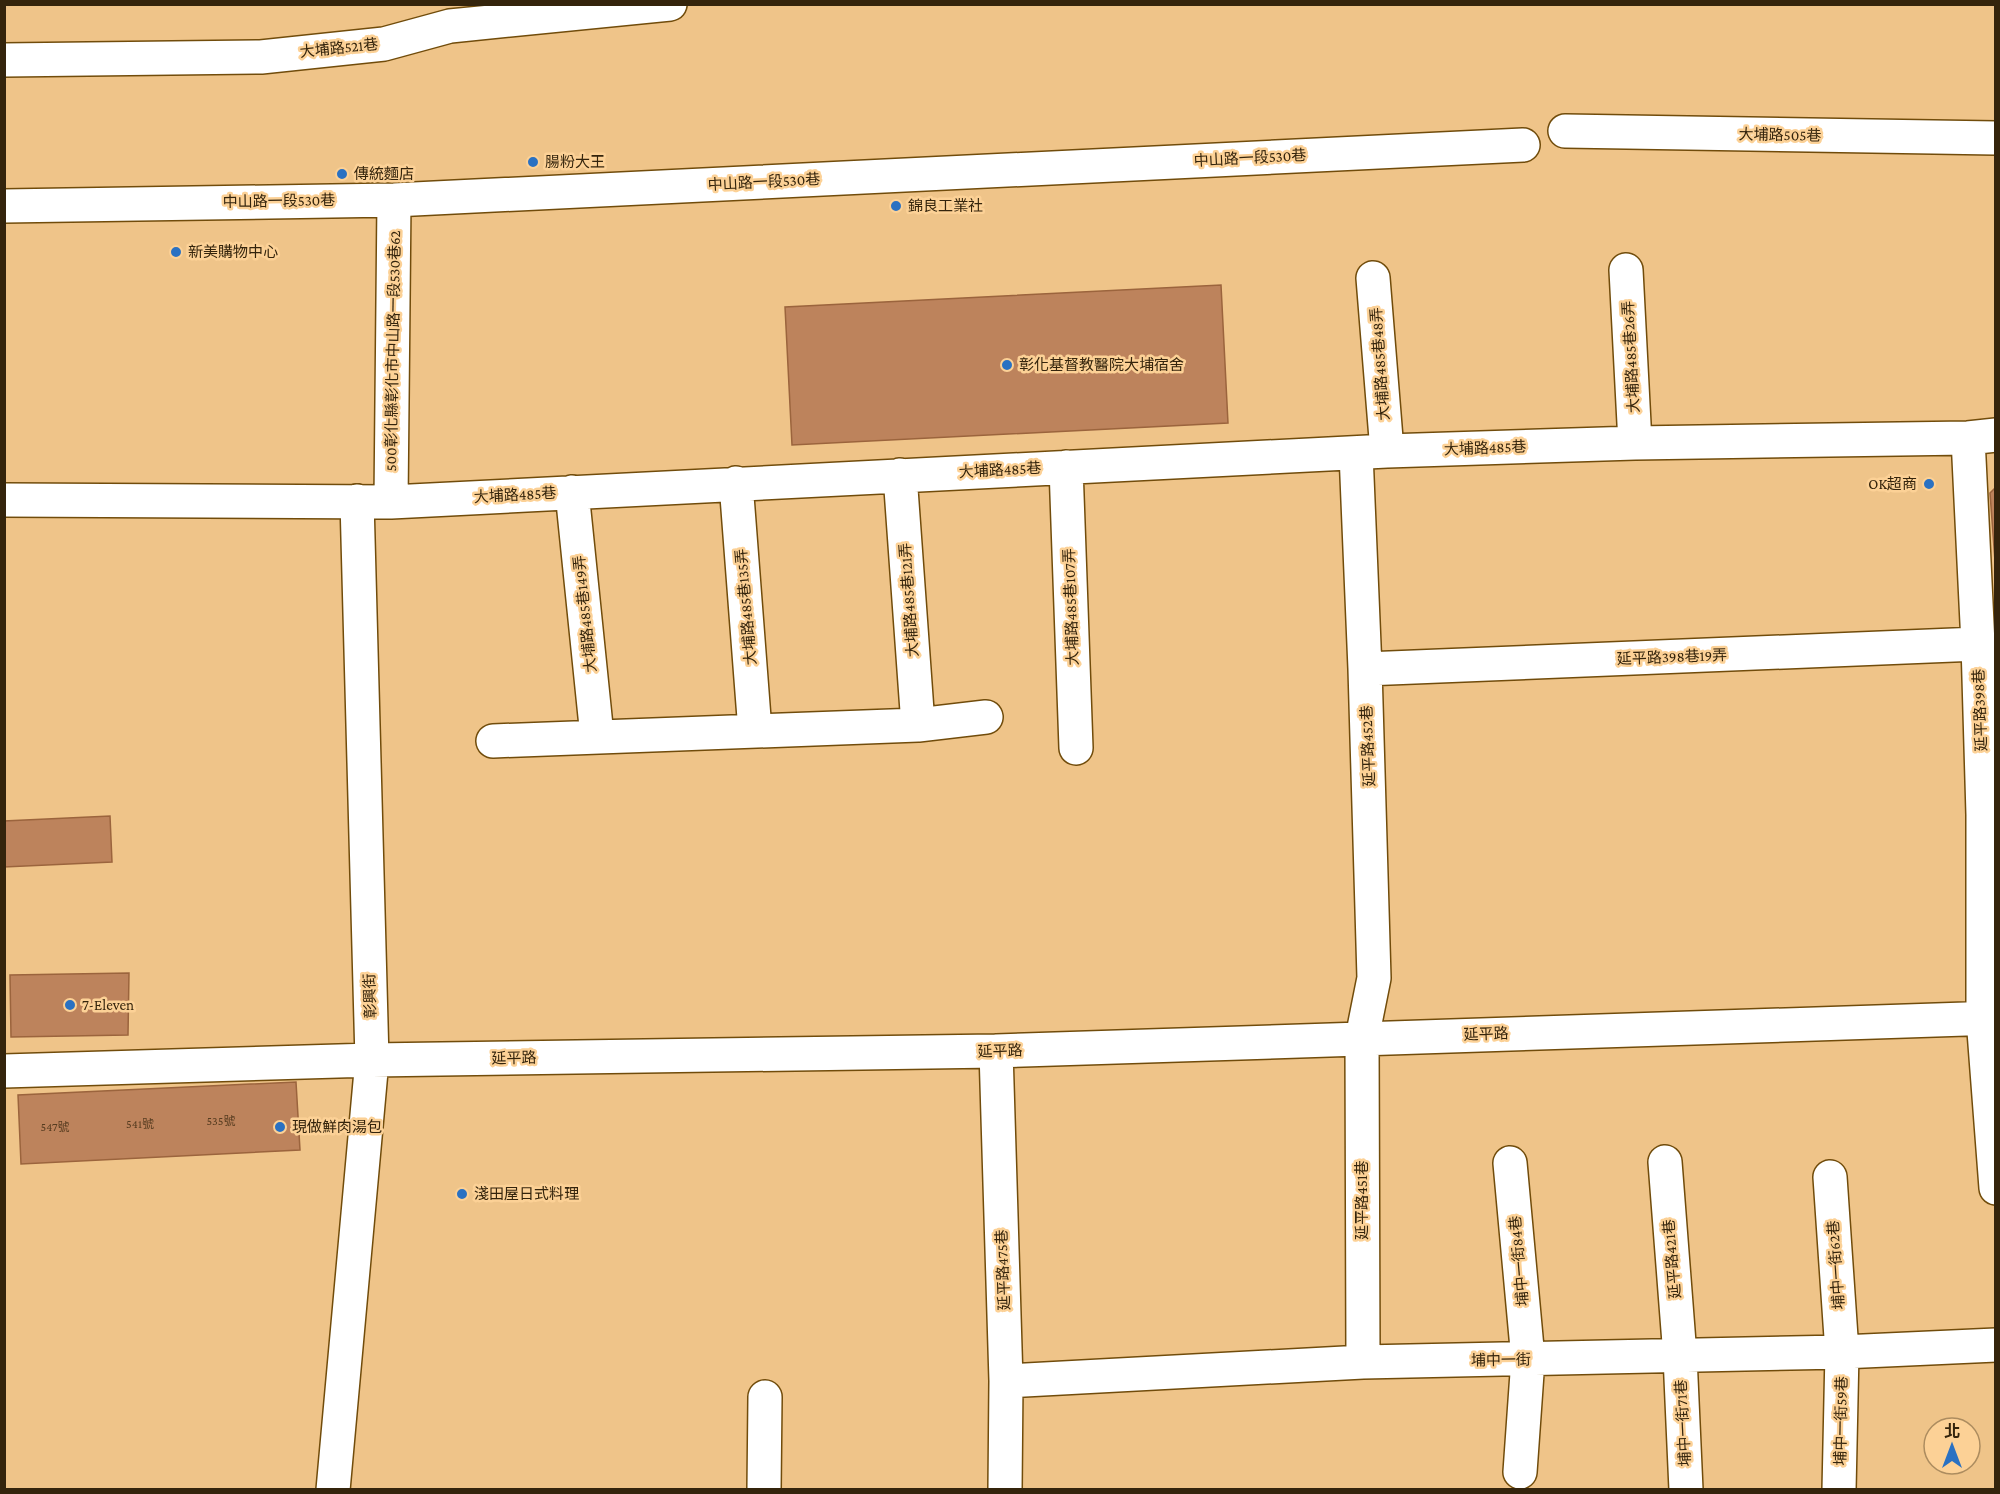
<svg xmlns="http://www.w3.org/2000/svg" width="2000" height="1494" viewBox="0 0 2000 1494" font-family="'Crimson Pro','Noto Sans TC',serif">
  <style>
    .building { fill: #bd835c; stroke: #9b643d; stroke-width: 1.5 }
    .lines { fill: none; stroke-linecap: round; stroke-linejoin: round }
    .minor-casing { stroke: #714c0b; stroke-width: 36 }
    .minor { stroke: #fff; stroke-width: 33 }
    .poi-dot { fill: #2a71c2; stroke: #fcd196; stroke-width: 2 }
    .labels { text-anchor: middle; stroke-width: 5; stroke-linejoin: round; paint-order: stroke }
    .number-label { font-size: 12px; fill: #563c20 }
    .street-label { font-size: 15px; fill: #34240c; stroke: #fcd196 }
    .poi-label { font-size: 15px; fill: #34240c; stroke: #fcd196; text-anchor: start }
  </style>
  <rect width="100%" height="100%" fill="#efc489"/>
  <path class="building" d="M1221,285L1228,423L792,445L785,307Z
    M1996,487V561H1995L1990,493Z
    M110,816L112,862L4,867V821Z
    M129,973L128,1035L11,1037L10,975Z
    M296,1082L300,1150L21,1164L18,1095Z"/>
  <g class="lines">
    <g class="minor-casing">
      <path id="minor" d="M4,60L261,57L384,44L450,26L670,4
        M1565,131L1996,138
        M4,206L394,200L1523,145
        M1626,270L1635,443
        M1373,278L1387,451
        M1968,438L1978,644L1983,815V1018L1996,1188
        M1356,453L1365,669L1374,978L1362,1038L1363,1362
        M1066,467L1076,748
        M900,475L918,725
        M736,483L755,731
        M572,492L597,736
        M4,500L391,502L1387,451L1635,443L1968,438L1996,435
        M391,502L394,200
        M1365,669L1978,644
        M493,741L918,725L986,717
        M996,1051L1006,1381L1005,1490
        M4,1071L372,1060L996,1051L1996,1018
        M1665,1162L1680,1356L1686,1490
        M1510,1163L1528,1359L1520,1472
        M1830,1177L1842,1352L1839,1490
        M1006,1381L1363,1362L1842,1352L1996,1345
        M333,1490L372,1060L357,501
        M764,1490L765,1397"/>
    </g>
    <use href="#minor" class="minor"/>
  </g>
  <g class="poi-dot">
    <circle cx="533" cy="162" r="6"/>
    <circle cx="342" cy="174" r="6"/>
    <circle cx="896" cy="206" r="6"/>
    <circle cx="176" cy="252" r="6"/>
    <circle cx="1007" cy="365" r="6"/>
    <circle cx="1929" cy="484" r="6"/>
    <circle cx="70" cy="1005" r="6"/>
    <circle cx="280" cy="1127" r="6"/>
    <circle cx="462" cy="1194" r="6"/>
  </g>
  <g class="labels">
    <g class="number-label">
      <text x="221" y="1125">535號</text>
      <text x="140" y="1128">541號</text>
      <text x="55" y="1131">547號</text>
    </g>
    <g class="street-label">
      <text transform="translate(339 48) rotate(-6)" y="5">大埔路521巷</text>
      <text transform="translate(1780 135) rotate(1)" y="5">大埔路505巷</text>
      <text transform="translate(1250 158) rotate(-3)" y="5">中山路一段530巷</text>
      <text transform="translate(764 182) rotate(-3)" y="5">中山路一段530巷</text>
      <text transform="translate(279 201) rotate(-1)" y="5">中山路一段530巷</text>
      <text transform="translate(393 351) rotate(-89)" y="5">500彰化縣彰化市中山路一段530巷62</text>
      <text transform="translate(1631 357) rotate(-93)" y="5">大埔路485巷26弄</text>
      <text transform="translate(1380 364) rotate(-94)" y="5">大埔路485巷48弄</text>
      <text transform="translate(1485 448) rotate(-2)" y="5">大埔路485巷</text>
      <text transform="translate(1000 470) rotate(-3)" y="5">大埔路485巷</text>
      <text transform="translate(515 495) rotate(-3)" y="5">大埔路485巷</text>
      <text transform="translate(909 600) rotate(-94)" y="5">大埔路485巷121弄</text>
      <text transform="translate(746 607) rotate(-95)" y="5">大埔路485巷135弄</text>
      <text transform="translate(1071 607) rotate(-92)" y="5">大埔路485巷107弄</text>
      <text transform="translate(585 614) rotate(-96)" y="5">大埔路485巷149弄</text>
      <text transform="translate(1672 657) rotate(-2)" y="5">延平路398巷19弄</text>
      <text transform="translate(1980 710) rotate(-92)" y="5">延平路398巷</text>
      <text transform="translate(1368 746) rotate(-92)" y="5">延平路452巷</text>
      <text transform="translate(370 996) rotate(-92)" y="5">彰興街</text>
      <text transform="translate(1486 1034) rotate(-2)" y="5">延平路</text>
      <text transform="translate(1000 1051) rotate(-2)" y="5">延平路</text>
      <text transform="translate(514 1058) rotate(-1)" y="5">延平路</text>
      <text transform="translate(1362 1200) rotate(-90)" y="5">延平路451巷</text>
      <text transform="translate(1672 1259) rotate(-95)" y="5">延平路421巷</text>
      <text transform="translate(1519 1261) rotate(-95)" y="5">埔中一街84巷</text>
      <text transform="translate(1836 1265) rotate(-94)" y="5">埔中一街62巷</text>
      <text transform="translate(1003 1270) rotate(-92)" y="5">延平路475巷</text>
      <text transform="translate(1501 1360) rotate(-1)" y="5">埔中一街</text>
      <text transform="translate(1841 1421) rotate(-89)" y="5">埔中一街59巷</text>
      <text transform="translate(1683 1423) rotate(-93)" y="5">埔中一街71巷</text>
    </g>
    <g class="poi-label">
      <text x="545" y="167">腸粉大王</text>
      <text x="354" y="179">傳統麵店</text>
      <text x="908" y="211">錦良工業社</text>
      <text x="188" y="257">新美購物中心</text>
      <text x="1019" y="370">彰化基督教醫院大埔宿舍</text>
      <text x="1917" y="489" text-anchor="end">OK超商</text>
      <text x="82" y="1010">7-Eleven</text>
      <text x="292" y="1132">現做鮮肉湯包</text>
      <text x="474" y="1199">淺田屋日式料理</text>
    </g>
  </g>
  <rect width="2000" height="1494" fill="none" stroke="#34240c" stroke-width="12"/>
  <g transform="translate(1952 1446)"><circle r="28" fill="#fcd196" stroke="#ac8c5f" stroke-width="1.5"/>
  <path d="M0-4.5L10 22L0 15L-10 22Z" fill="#2a71c2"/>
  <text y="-9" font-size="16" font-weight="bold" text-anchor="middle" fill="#34240c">北</text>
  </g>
</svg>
